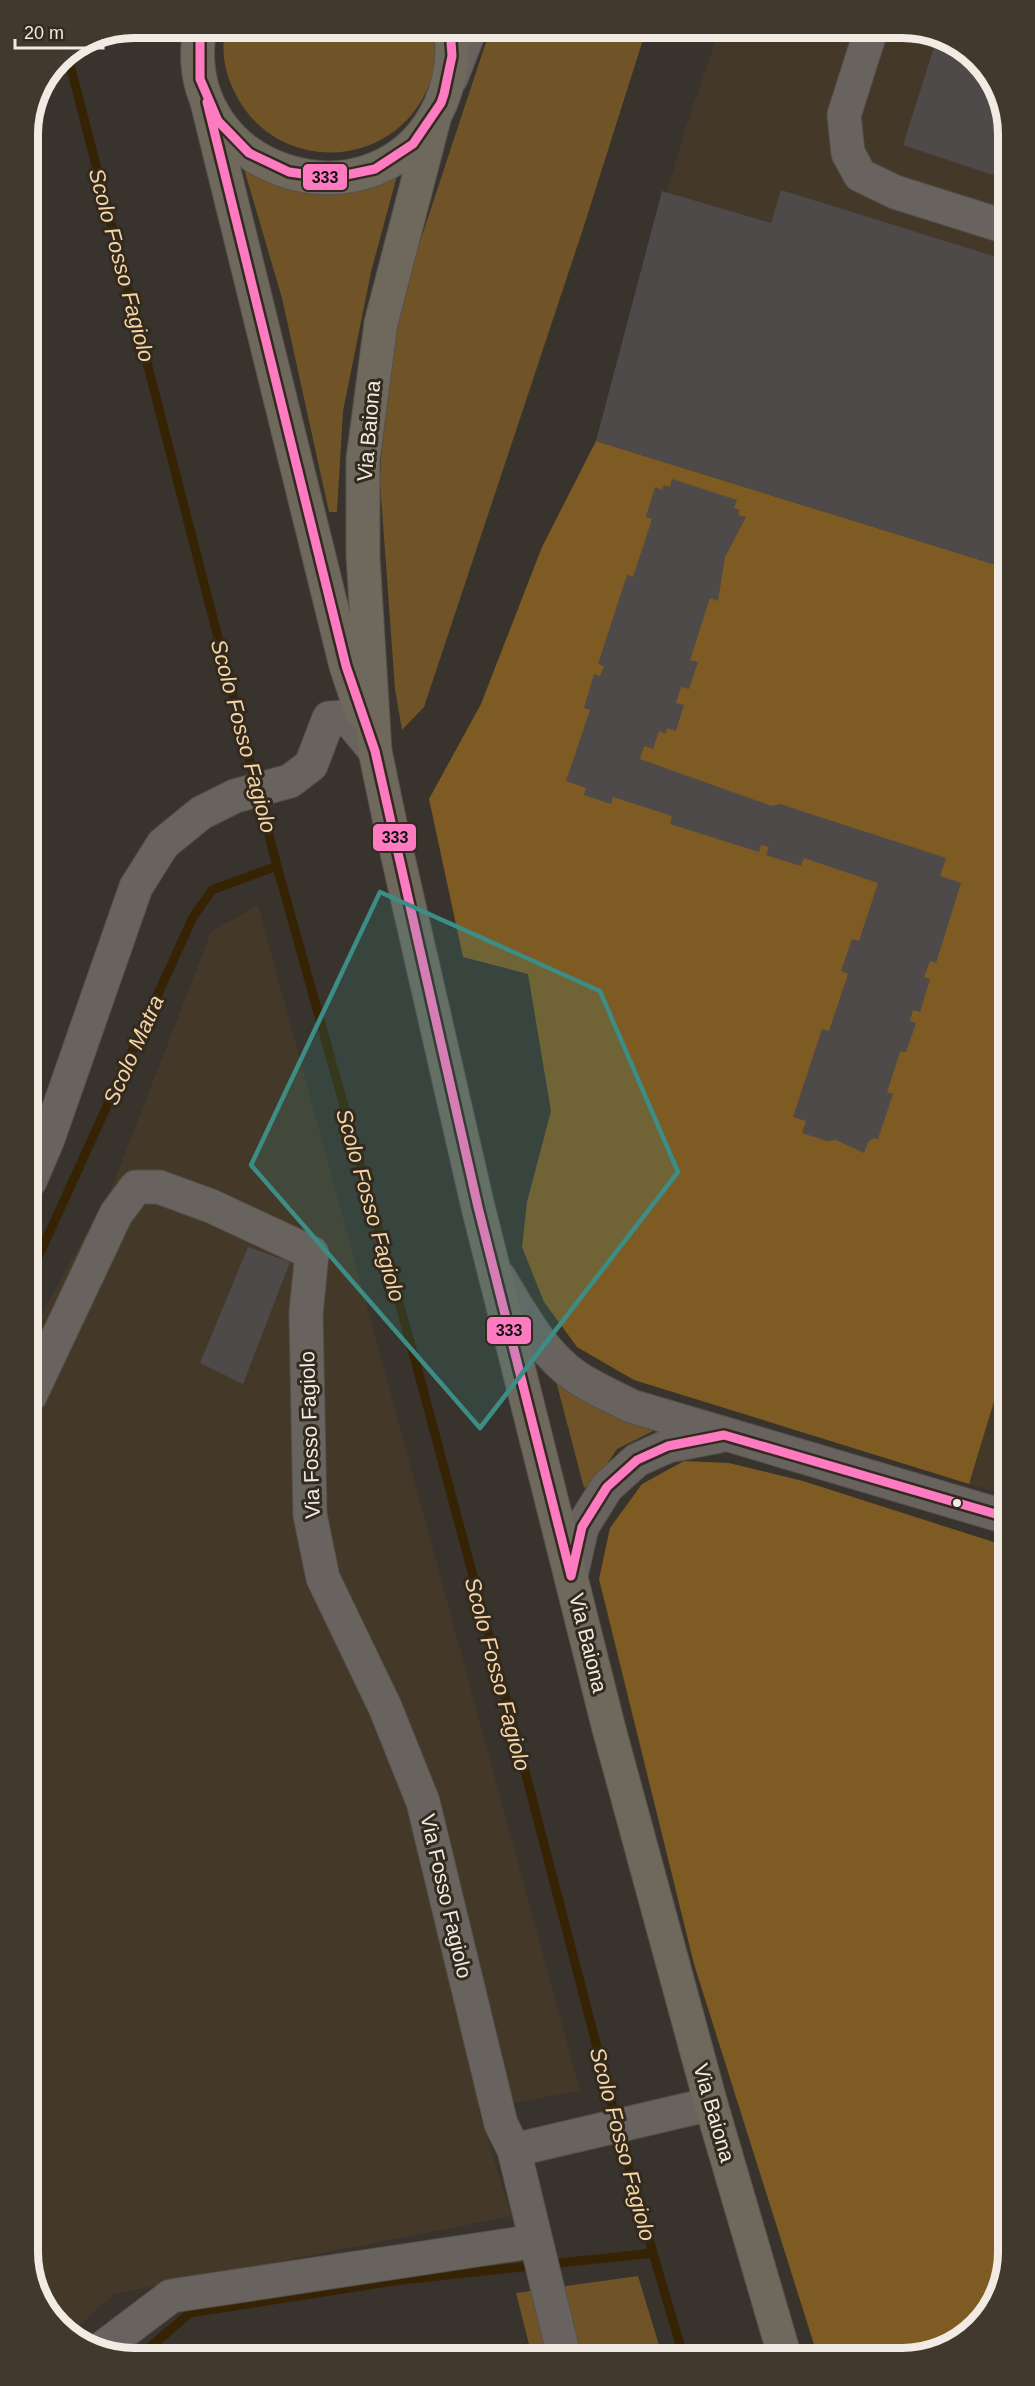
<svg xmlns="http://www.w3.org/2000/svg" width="1035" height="2386" viewBox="0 0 1035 2386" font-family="Helvetica,sans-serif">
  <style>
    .built { fill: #443929 }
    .green { fill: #705428 }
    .forest { fill: #7d5b22 }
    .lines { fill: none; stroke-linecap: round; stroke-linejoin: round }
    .stream { stroke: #352304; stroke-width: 9 }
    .building { fill: #4d4a49 }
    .minor-casing { stroke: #55514b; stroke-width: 35 }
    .major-casing { stroke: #55514b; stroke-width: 35 }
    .minor { stroke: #68635e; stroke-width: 33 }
    .major { stroke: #6e685d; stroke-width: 33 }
    .bus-1-casing { stroke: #322a1e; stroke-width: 14 }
    .bus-1 { stroke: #fe7ac1; stroke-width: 9 }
    .marked { fill: #3c8d86; fill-opacity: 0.2; stroke: #3c8d86; stroke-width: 4.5; stroke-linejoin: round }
    .bus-dot { fill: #f1ebe4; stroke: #322a1e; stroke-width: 2 }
    .labels { text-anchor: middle; stroke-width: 6; stroke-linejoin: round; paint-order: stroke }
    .street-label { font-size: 21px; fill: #f1ebe4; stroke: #322a1e }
    .water-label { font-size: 22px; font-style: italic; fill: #f6d4a3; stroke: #322a1e }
    .rim { fill: none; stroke: #f1ebe4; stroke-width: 8 }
    .line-badge { stroke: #322a1e; stroke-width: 2 }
    .pale-badge-label { font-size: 16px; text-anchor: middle; font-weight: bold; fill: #111 }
  </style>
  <rect width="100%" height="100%" fill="#38332c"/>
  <path class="built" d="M720,27H909L966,49L1002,99L1003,567L596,441L684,133Z
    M258,905L580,2091L478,2109L512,2216L114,2294L68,2336L33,2287L30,1335L113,1185L211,932Z
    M1006,1362V1495L969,1484Z"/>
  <path class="green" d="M226,27H435C440,46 436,67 429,85C395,171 276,176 235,93C225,73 220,50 226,27Z
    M491,27H647L582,232L424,707L402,730L395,689L380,482L384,390L409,275Z
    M242,162L398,172L371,272L343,411L337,512H329L282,298Z
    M555,1377L651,1423L653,1431L617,1449L595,1482L584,1488Z
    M638,2276L662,2355L532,2356L516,2293Z"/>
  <path class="forest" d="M596,441L1003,567L1006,1362L969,1484L634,1380L577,1347L544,1302L522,1247L527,1202L551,1111L528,974L463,957L429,799L481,704L542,547Z
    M684,1461L729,1463L803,1481L1006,1546L1008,2253L986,2317L936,2353L817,2354L694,1964L599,1579L610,1528L642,1484Z"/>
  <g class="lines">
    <path class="stream" d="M67,53L277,866L417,1367L513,1725L633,2185L683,2355
      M30,1275L193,917L212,890L277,866
      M136,2359L190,2313L401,2280L653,2253"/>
  </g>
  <path class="building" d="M937,38L966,49L1002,99V178L903,145Z
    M781,190L1003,259V567L596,441L662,191L771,223Z
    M672,479L737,500L734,508L740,510L738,515L746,517L725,557L718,601L710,598L690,660L698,662L689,689L681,687L676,703L684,705L676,731L667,728L666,734L659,731L653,749L644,746L640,759L772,806L780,804L946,858L940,876L961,883L936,963L930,961L924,977L930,979L920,1012L913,1010L910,1021L916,1023L906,1052H900L887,1092L893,1094L878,1139L874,1138L868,1142L864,1153L836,1140L827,1141L802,1133L806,1121L793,1117L822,1029L829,1031L848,974L841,971L852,939L859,941L878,883L804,858L801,866L766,855L769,847L761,845L759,852L670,824L672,816L613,797L611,804L584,795L586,788L566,781L590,710L584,708L594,674L600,676L604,666L598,664L627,575L633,577L652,519L646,517L655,487L662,490L664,485L670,487Z
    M248,1247L290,1262L243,1384L200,1363Z"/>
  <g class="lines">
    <g class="minor-casing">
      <path id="minor" d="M872,27L844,115L848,153L860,175L895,192L1003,226
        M451,78L471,27
        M30,1181L48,1139L136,887L163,844L201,813L235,796L290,781L311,765L329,718L347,717L375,751
        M499,1277C521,1313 542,1354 578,1378C595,1389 614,1397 631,1406L1006,1517
        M30,1396L116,1214L136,1187H159L211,1206L312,1253L306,1313L310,1515L323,1578L385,1707L423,1802L501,2124L514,2150L711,2104
        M571,1576L582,1527L607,1487L637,1460L668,1446L719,1436
        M514,2150L564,2356
        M101,2349L171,2296L536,2241"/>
    </g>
    <g class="major-casing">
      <path id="major" d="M200,27C173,178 383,237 441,103C451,78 455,54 450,27
        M207,102L346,666L361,711
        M434,119L381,323L363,459V557L375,751L389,818L478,1207L609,1729L711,2104L784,2354"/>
    </g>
    <use href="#minor" class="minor"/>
    <use href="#major" class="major"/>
    <g class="bus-1-casing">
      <path id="bus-1" d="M200,27V79L218,121L249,153L289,172L332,178L375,169L413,144L441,103L444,94L452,56L450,27
        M207,102L346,666L375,751L478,1207L571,1576
        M571,1576L582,1527L607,1487L637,1460L668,1446L724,1435L1006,1517"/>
    </g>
    <use href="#bus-1" class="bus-1"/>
  </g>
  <path class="marked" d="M380,892L600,991L678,1172L480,1428L251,1165Z"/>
  <circle class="bus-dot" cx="957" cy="1503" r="5"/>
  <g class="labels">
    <g class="street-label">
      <text transform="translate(369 431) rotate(-85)" y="7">Via Baiona</text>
      <text transform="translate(310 1435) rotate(-92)" y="7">Via Fosso Fagiolo</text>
      <text transform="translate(588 1643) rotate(76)" y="7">Via Baiona</text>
      <text transform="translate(446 1896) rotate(77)" y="7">Via Fosso Fagiolo</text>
      <text transform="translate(714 2113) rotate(74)" y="7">Via Baiona</text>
    </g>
    <g class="water-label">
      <text transform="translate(122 265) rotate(75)" y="8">Scolo Fosso Fagiolo</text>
      <text transform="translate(244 736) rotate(75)" y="8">Scolo Fosso Fagiolo</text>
      <text transform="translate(133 1050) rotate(-66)" y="8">Scolo Matra</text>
      <text transform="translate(371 1205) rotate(74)" y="8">Scolo Fosso Fagiolo</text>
      <text transform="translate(498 1674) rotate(75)" y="8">Scolo Fosso Fagiolo</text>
      <text transform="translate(623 2144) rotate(75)" y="8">Scolo Fosso Fagiolo</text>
    </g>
  </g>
  <path d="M0 0H1035V2386H0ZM134 38H902A96 96 0 0 1 998 134V2252A96 96 0 0 1 902 2348H134A96 96 0 0 1 38 2252V134A96 96 0 0 1 134 38Z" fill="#41392e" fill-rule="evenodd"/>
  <path class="rim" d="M134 38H902A96 96 0 0 1 998 134V2252A96 96 0 0 1 902 2348H134A96 96 0 0 1 38 2252V134A96 96 0 0 1 134 38Z"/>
  <g class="line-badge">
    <rect x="302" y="163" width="46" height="28" rx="6" fill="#fe7ac1"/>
    <rect x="372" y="823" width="45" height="29" rx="6" fill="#fe7ac1"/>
    <rect x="486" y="1316" width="46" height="29" rx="6" fill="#fe7ac1"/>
  </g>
  <g class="pale-badge-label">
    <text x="325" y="183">333</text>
    <text x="395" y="843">333</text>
    <text x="509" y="1336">333</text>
  </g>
  <path d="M15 39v9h88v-9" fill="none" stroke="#f1ebe4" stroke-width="3"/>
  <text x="24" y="39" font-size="18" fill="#f1ebe4" stroke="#322a1e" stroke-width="4.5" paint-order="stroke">20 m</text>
</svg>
